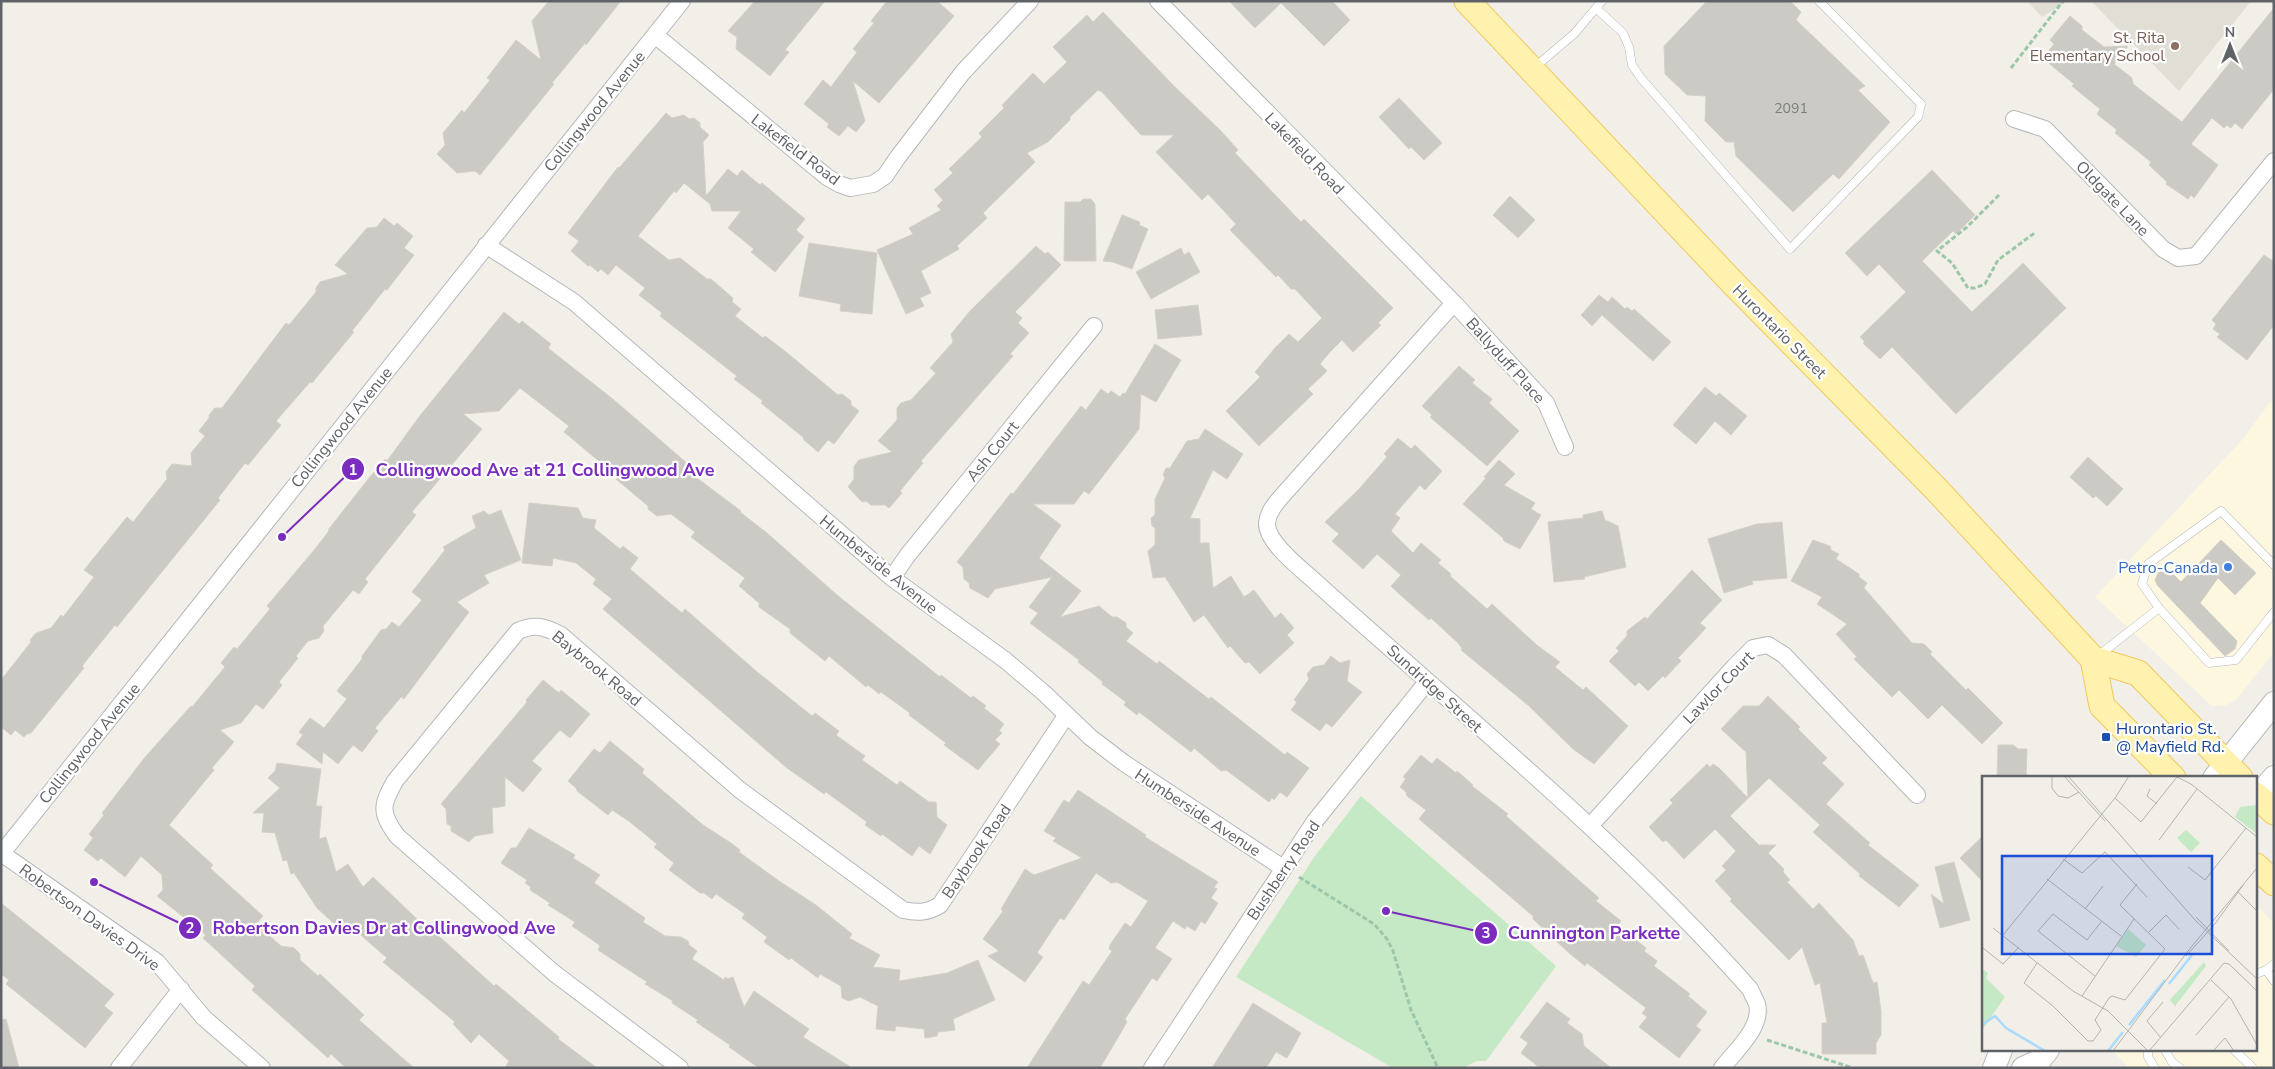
<svg xmlns="http://www.w3.org/2000/svg" width="2275" height="1069" viewBox="0 0 2275 1069" font-family="'Nunito Sans',sans-serif">
  <style>
    .commercial { fill: #fef7e0 }
    .education { fill: #e1ded6 }
    .green { fill: #c5e8c5 }
    .building { fill: #cccac5; stroke: #d6d1c6 }
    .lines { fill: none; stroke-linecap: round; stroke-linejoin: round }
    .service-casing { stroke: #b5b8bc; stroke-width: 9 }
    .minor-casing { stroke: #b5b8bc; stroke-width: 18 }
    .secondary-casing { stroke: #b6babf; stroke-width: 24 }
    .primary-casing { stroke: #f2c960; stroke-width: 27 }
    .path { stroke: #9cc7a9; stroke-width: 3; stroke-dasharray: 5 2.5; stroke-linecap: butt }
    .service { stroke: #fff; stroke-width: 8 }
    .minor { stroke: #fff; stroke-width: 16 }
    .secondary { stroke: #fff; stroke-width: 22 }
    .primary { stroke: #fff2af; stroke-width: 25 }
    .education-dot { fill: #8d6e63; stroke: #fff; stroke-width: 2 }
    .shop-dot { fill: #3f7fe0; stroke: #fff; stroke-width: 2 }
    .transit-dot { fill: #1a4fb4; stroke: #fff; stroke-width: 2 }
    .labels { text-anchor: middle; stroke-width: 4.5; stroke-linejoin: round; paint-order: stroke }
    .number-label { font-size: 14px; fill: #7a7d7f }
    .education-label { font-size: 16px; fill: #785e54; stroke: #fff; text-anchor: end }
    .street-label { font-size: 16px; fill: #5f6368; stroke: #fff }
    .shop-label { font-size: 16px; fill: #366cbe; stroke: #fff; text-anchor: end }
    .transit-label { font-size: 16px; fill: #164399; stroke: #fff; text-anchor: start }
    .inset-river { fill: none; stroke: #aadaff; stroke-width: 2.5 }
    .inset-road { fill: none; stroke: #b3b3b1; stroke-width: 1 }
    .view { fill: #1d4ed8; fill-opacity: 0.15; stroke: #1d4ed8; stroke-width: 2.5 }
    .inset-edge { fill: none; stroke: #5f6368; stroke-width: 2.5 }
    .leader { fill: none; stroke: #7b2cbf; stroke-width: 2 }
    .callout-dot { fill: #7b2cbf; stroke: #fff; stroke-width: 2 }
    .mark-label { font-size: 15px; text-anchor: middle; font-weight: bold; fill: #fff }
    .callout-label { font-size: 18px; text-anchor: middle; font-weight: bold; fill: #7b2cbf; stroke: #fff; stroke-width: 4.5; stroke-linejoin: round; paint-order: stroke }
  </style>
  <rect width="100%" height="100%" fill="#f1efe8"/>
  <path class="commercial" d="M2274,397V652L2236,700L2226,705L2212,706L2095,597L2242,440Z
    M2256,905L2274,924V1068H2129L2112,1050H2256Z"/>
  <path class="education" d="M2027,1H2068L2042,17Z
    M2091,1H2251L2179,91Z"/>
  <path class="green" d="M1361,796L1556,966L1486,1061H1477L1462,1068H1393L1236,977L1315,856Z"/>
  <path class="building" d="M549,1H621L586,45L585,43L552,83L554,84L480,175L475,171L457,173L437,154L445,145L443,133L462,110L464,113L490,80L487,78L516,40L541,60L532,21Z
    M755,1H825L785,50L789,52L770,76L736,49L737,37L728,31Z
    M887,1H937L954,16L879,103L853,81L865,121L856,132L848,126L839,136L827,127L829,124L804,104L823,80L831,87L857,52L853,49L874,23L871,21Z
    M1229,1H1332L1350,20L1324,46L1281,3L1255,28Z
    M1707,1H1790L1801,12L1796,20L1865,86L1858,90L1890,122L1839,179L1833,174L1793,212L1736,156L1734,142H1726L1705,121L1706,96L1687,95L1665,74L1664,46Z
    M2274,8V89L2242,129L2235,123L2231,128L2227,125L2224,128L2212,118L2191,144L2218,165L2194,198L2191,195L2188,199L2166,184L2167,182L2149,165L2151,162L2115,133L2117,130L2097,114L2100,109L2072,86L2074,84L2046,61L2052,55L2048,52L2054,44L2050,40L2070,16L2082,26V30L2104,47L2128,46L2114,64L2132,78L2133,84L2182,122Z
    M1103,12L1173,85L1221,131L1238,150L1235,153L1301,222L1304,219L1393,308L1378,323L1381,325L1353,352L1342,340L1330,352L1320,364L1327,371L1308,389L1313,394L1259,446L1226,411L1260,377L1255,372L1275,348L1289,334L1298,342L1322,318L1295,289H1291L1278,275L1276,277L1230,230L1236,224L1208,194L1202,200L1156,152L1174,135H1141L1102,92L1098,90L1070,117V120L1048,142L1027,153L1035,162L983,213L987,218L957,246L959,249L921,271L931,293L920,298L924,306L906,314L877,250L913,234L909,228L941,210L937,206L943,200L934,190L953,173L949,169L982,137L979,133L1004,108L1002,105L1033,73L1044,84L1067,62L1053,47L1087,15L1093,22Z
    M1399,98L1442,143L1424,160L1411,147L1409,149L1379,117Z
    M666,113L672,118L684,115L689,119L694,118L700,123V127L709,135L703,142L706,196L728,169L737,176L742,170L760,185L762,183L805,219L796,230L804,237L775,272L751,252L754,249L728,228L741,211H712L710,204L684,183L676,193L674,191L638,236L669,260L680,258L707,279H711L733,298L732,302L741,309L735,316L763,338L765,336L786,352L838,395L842,394L851,401V405L859,411L834,444L828,440L818,452L803,439L804,438L761,403L763,401L734,379L737,376L660,316L662,313L639,295L645,288L616,265L608,275L601,269L598,272L590,265L588,266L571,251L579,241L568,233L618,167L619,168Z
    M1932,170L1975,215L1956,234L1953,231L1922,261L1972,312L2023,263L2066,308L1956,414L1892,347L1880,359L1863,343L1865,342L1860,337L1906,292L1879,264L1867,276L1845,253Z
    M1510,196L1535,220L1518,238L1493,215Z
    M1083,199H1091L1095,204L1096,261H1064L1065,202H1080Z
    M1122,215L1140,222L1139,225L1148,229L1132,269L1113,262L1103,261Z
    M384,218L394,226L397,223L413,236L404,248L414,255L387,290L385,289L352,331L354,332L312,383L310,382L276,421L281,425L248,465L245,463L218,498L220,500L208,515L117,627L115,625L82,666L84,668L31,733L27,734L24,737L15,730L11,735L1,727V680L31,642L30,640L36,633L51,628L61,615L63,617L94,577L84,570L127,517L133,522L167,479L166,472L172,464L192,466L191,453L205,436L199,431L209,418V415L215,408H222L286,323L289,325L316,292V288L320,282L348,274L335,265L367,228L377,227Z
    M809,243L877,253L872,314L840,311L841,304L799,296Z
    M1036,246L1045,254L1048,252L1061,265L1015,312L1022,318L1018,323L1029,333L1010,354L1013,356L921,461L923,463L900,491L902,493L889,508L885,505H871L866,501L862,502L848,487L854,479V466L859,460L892,452L878,441L897,420V408L901,403L911,400L936,373L930,368L953,342L951,334L970,311Z
    M1181,248L1184,255L1189,252L1200,272L1151,299L1136,272Z
    M2264,255L2274,262V325L2247,360L2217,337L2220,334L2213,329L2216,324L2212,320Z
    M1599,295L1608,302L1612,297L1625,309L1627,307L1632,311L1634,309L1671,342L1653,361L1602,315L1592,326L1581,315Z
    M1198,305L1202,335L1158,339L1155,310Z
    M504,312L519,324L522,321L551,344L548,348L614,400L696,471L693,475L741,511L740,512L767,533L837,595L940,677L941,675L971,698L973,696L986,706L984,708L1004,724L999,731L1002,733L995,740L1000,744L978,770L944,745L946,743L909,715L910,713L881,692L879,694L868,685L866,687L829,656L825,661L790,633V629L759,607V603L739,586L745,578L691,537L695,532L671,514L657,516L648,509V506L616,479L618,477L564,432L569,426L520,388L499,411L463,414L482,429L412,512L416,515L365,579L368,582L359,594L353,590L323,626L324,631L319,638L308,641L296,656L298,658L279,682L282,685L263,709L256,704L241,723L220,730L234,742L212,768L214,770L169,825L213,865L210,868L263,916L256,924L281,946L294,948L300,954V960L318,976L320,974L364,1015L359,1020L414,1068H346L331,1054L328,1058L252,990L255,986L203,938L206,935L157,896L163,890L162,875L141,856L125,877L101,858L98,861L84,850L93,838L89,834L104,815L102,813L146,756L191,706L192,707L225,667L221,663L234,647L237,649L270,609L267,606L315,549L329,531L328,530L369,478L385,459L387,461L419,417Z
    M1155,344L1181,360L1156,402L1141,394L1139,429L1133,437L1089,494L1084,491L1074,504H1033L1061,525L1039,558L1081,591L1060,617L1099,606L1112,617H1117L1126,623V627L1133,633L1126,641L1157,664L1159,661L1209,699L1211,697L1285,755L1287,752L1309,768L1287,797L1280,792L1274,800L1272,798L1269,802L1226,770L1221,771L1194,748L1191,752L1139,712L1137,715L1124,705L1126,702L1102,684L1103,682L1078,662L1079,660L1030,623L1038,613L1029,607L1052,577L995,589L988,598L970,588L969,583L964,579L963,567L957,562L1011,493L1013,494L1081,406L1086,410L1101,389L1108,394L1111,391L1120,397L1123,393L1125,394Z
    M1459,366L1475,380L1472,383L1492,399L1489,403L1519,431L1487,466L1430,417L1432,415L1422,406Z
    M1705,387L1716,396L1719,393L1747,416L1731,435L1715,421L1696,444L1673,425Z
    M1205,429L1243,454L1227,479L1213,470L1190,518L1200,519V543H1209L1213,588L1231,576L1244,597L1254,590L1275,618L1281,613L1294,628L1287,635L1294,643L1260,674L1249,662L1245,663L1230,646L1228,648L1204,615L1194,622L1165,577L1153,578L1148,551L1155,545V528L1152,526L1151,518L1155,515V499L1165,478L1163,475L1166,468H1170L1187,441L1199,439Z
    M1398,438L1411,449L1415,445L1442,471L1425,490L1420,485L1395,514L1400,518L1391,531L1413,553L1421,543L1441,560L1438,563L1451,574L1450,576L1487,609L1492,604L1538,646L1560,662L1555,667L1583,690L1586,687L1628,726L1594,764L1573,749L1529,706L1461,650L1462,648L1458,643L1431,618L1429,620L1396,591L1391,586L1401,575L1377,554L1363,569L1332,541L1339,534L1325,522L1359,489L1387,457L1384,454Z
    M2088,457L2123,489L2107,506L2096,496L2093,498L2070,477Z
    M1499,460L1515,474L1504,485L1535,503L1531,509L1541,515L1520,549L1504,541L1503,538L1463,504L1486,478L1484,477Z
    M529,503L578,508L583,518L596,520L594,528L620,549L623,546L638,558L630,569L658,593L682,613L685,609L756,671L812,716L815,713L839,731L836,735L865,756L862,760L897,785L900,781L929,802H936L937,817L947,825L930,854L919,846L912,856L882,834L881,836L865,825L867,822L826,792L824,794L787,768L603,609L612,599L593,584L596,579L576,563L553,558L552,566L522,563Z
    M501,510L521,560L484,575L489,583L457,602L469,612L404,699L401,697L375,728L378,731L362,752L353,745L338,764L323,752L322,764L296,744L303,735L299,732L310,718L324,728L347,699L337,691L362,659V656L381,630L386,629L392,622L399,627L422,600L412,592L445,550L443,547L476,528L472,516L484,511L489,515Z
    M1602,511L1605,520L1618,526L1626,567L1584,577L1585,579L1554,582L1548,522L1583,518V515Z
    M1782,522L1787,578L1752,581L1753,584L1724,593L1708,539L1757,524Z
    M1813,540L1830,546L1831,550L1839,554L1836,559L1859,574V577L1867,583L1864,588L1912,643L1924,644L1932,652L1930,654L1966,690L1968,688L2003,723L1982,744L1942,705L1928,719L1899,690L1892,697L1854,659L1857,657L1836,634L1847,624L1817,604L1822,597L1791,581Z
    M2221,540L2256,573L2235,595L2218,578L2200,603L2237,641L2235,649L2225,656L2157,585L2155,580L2158,573L2167,568L2181,582Z
    M1692,570L1722,600L1700,623L1706,628L1678,658L1681,661L1665,678L1663,676L1648,691L1639,682L1635,686L1609,661L1619,651L1616,648L1627,636V631L1645,617L1647,619Z
    M1331,656L1340,663L1350,660L1347,681L1362,692L1332,727L1326,723L1320,731L1291,710L1297,702L1294,700L1309,679L1307,674L1313,667L1324,665Z
    M543,680L559,693L561,690L590,714L570,738L560,730L532,761L542,769L523,792L505,777V806L492,808L493,833L475,836L469,842L451,831V826L447,824L446,809L441,804L527,702L526,700Z
    M1768,696L1800,727L1798,729L1827,758L1822,763L1844,784L1826,804L1870,843L1868,845L1919,885L1899,907L1859,876L1860,874L1813,832L1820,825L1769,778L1730,816L1759,845H1776L1768,853L1784,869L1783,872L1790,880L1787,882L1813,909L1819,903L1853,940L1859,956L1863,955L1873,983L1877,982L1881,1011V1035L1876,1043V1054H1822V1023H1827L1820,983L1815,985L1802,947L1789,960L1730,901L1732,899L1715,881L1726,870L1722,866L1736,851L1715,829L1684,859L1666,840L1663,842L1649,827L1673,803L1670,800L1707,764L1710,767L1713,764L1719,768L1748,798L1746,752L1721,729L1743,706H1759Z
    M610,741L644,769L642,773L703,825L731,843L740,850L739,852L779,881L816,905L852,934L849,938L880,955L873,967L900,970L899,981L947,973L978,960L995,1000L953,1019L955,1030L938,1032L937,1036L925,1038L924,1029L896,1026L895,1031L876,1029L878,1006L860,997L849,1001L842,998L841,986L820,974L818,978L791,958L789,960L764,942L767,937L742,918L745,914L716,894L712,899L704,893H700L669,870L674,863L654,847L657,844L630,822L612,810L608,815L577,791L576,788L568,781L594,749L600,753Z
    M1998,745H2013L2018,749H2027L2026,778H1997Z
    M1421,755L1432,764L1437,758L1456,773L1457,771L1473,785L1472,786L1508,814L1506,816L1599,898L1596,901L1621,921L1618,925L1646,948L1644,951L1657,961L1654,966L1690,994L1688,996L1707,1012L1696,1026L1701,1030L1679,1058L1639,1027L1647,1017L1642,1013L1646,1008L1587,963L1585,966L1569,953L1533,919V916L1419,819L1426,810L1407,796L1406,792L1400,787L1406,779L1403,777Z
    M277,763L321,769L316,806H322L319,839L326,837L336,872L348,864L363,887L373,877L419,921L420,919L494,986L496,984L559,1037L558,1039L597,1068H505L509,1061L479,1034L471,1043L453,1024L455,1022L383,962L387,958L355,930L350,936L343,928L341,930L317,908L294,873L291,874L287,860L283,861L275,833L262,832L264,813H253L280,788L268,778L275,771Z
    M1078,790L1146,835L1145,837L1218,882L1214,887L1217,889L1211,898L1218,903L1205,924L1201,921L1195,931L1187,926L1185,929L1173,921L1155,948L1172,959L1157,981L1152,978L1125,1019L1127,1022L1100,1068H1027L1083,981L1089,985L1112,951L1109,949L1110,945L1125,923L1131,927L1148,901L1117,882L1111,883L1096,873L1064,920L1060,918L1037,953L1043,957L1025,982L988,956L999,951L983,939L1003,911L1001,909L1025,869L1034,875L1082,858L1053,841L1056,838L1044,831L1064,800L1069,803Z
    M529,828L575,855L573,858L600,875L594,883L645,918L643,922L665,936L681,937L688,941L689,945L697,951L692,959L724,980L725,977L728,979L733,977L744,1007L754,991L809,1029L803,1037L852,1068H759L729,1047L730,1045L696,1022L698,1020L672,1003L673,1001L645,984L647,982L598,950L600,946L598,944L572,926L575,922L548,905L550,903L530,890L531,887L525,883L527,880L501,863L511,848H516Z
    M1984,835V883L1960,858Z
    M1954,862L1970,920L1940,928L1931,894L1944,904L1935,867Z
    M1,903L114,994L104,1006L113,1013L85,1048L6,984L9,980L1,974Z
    M1547,1002L1570,1019L1567,1023L1582,1034L1584,1046L1611,1068H1540L1521,1053L1528,1043L1520,1037Z
    M1253,1003L1301,1033L1287,1058L1276,1052L1266,1068H1212Z
    M6,1019L19,1068H1V1020Z"/>
  <g class="lines">
    <g class="service-casing">
      <path id="service" d="M1597,9L1623,33L1629,47L1632,65L1640,77L1790,249L1918,117L1921,104L1819,1
        M1535,67L1574,34L1602,1
        M2274,565L2221,511L2148,564L2142,584L2159,608L2209,663L2236,660L2274,612
        M2098,656L2159,608
        M2266,970L2274,964
        M2256,974L2266,970L2274,981
        M2148,1050V1057L2155,1068
        M2165,1050L2172,1062L2180,1068
        M2234,1050L2253,1068"/>
    </g>
    <g class="minor-casing">
      <path id="minor" d="M1158,1L1454,303L1546,403L1565,447
        M655,35L827,177L839,184L850,188L873,184L885,176L898,157L963,72L1030,1
        M2014,119L2045,129L2163,249L2178,258L2196,256L2274,161
        M486,245L574,302L892,578L1005,660L1044,693L1090,737L1124,763L1283,868
        M1454,303L1282,496C1275,504 1268,512 1267,523C1266,544 1307,573 1321,587C1467,718 1620,842 1750,989C1752,994 1755,999 1757,1004C1763,1027 1735,1051 1722,1068
        M892,578L907,556L1094,326
        M1590,826L1734,667L1753,648L1768,645L1784,655L1917,795
        M1,853L157,962L204,1018L262,1068
        M2,853L682,1
        M119,1068L181,989
        M680,1068L554,973L397,836C380,812 381,806 395,781L518,631C535,623 545,627 561,635L740,790L903,910C918,913 927,913 940,905L1066,716
        M1152,1068L1315,821L1427,682"/>
    </g>
    <g class="secondary-casing">
      <path id="secondary" d="M2214,778L2274,703
        M2256,798L2274,777
        M1994,1068L2001,1050
        M2023,1068L2039,1061L2048,1050"/>
    </g>
    <g class="primary-casing">
      <path id="primary" d="M1467,1L1732,282L1937,490L2093,659L2138,673L2240,778
        M2093,659L2102,706L2173,778
        M2256,795L2274,812
        M2256,866L2274,883"/>
    </g>
    <path class="path" d="M2011,68L2063,1
      M1999,195L1967,227L1937,251L1952,263L1968,288H1975L1985,284L1998,260L2036,232
      M1299,877L1374,924L1387,939L1393,951L1411,1010L1438,1068
      M1767,1040L1853,1068"/>
    <use href="#service" class="service"/>
    <use href="#minor" class="minor"/>
    <use href="#secondary" class="secondary"/>
    <use href="#primary" class="primary"/>
  </g>
  <circle class="education-dot" cx="2175" cy="46" r="5"/>
  <circle class="shop-dot" cx="2228" cy="567" r="5"/>
  <rect class="transit-dot" x="2101" y="732" width="10" height="10" rx="2.5"/>
  <g class="labels">
    <g class="number-label">
      <text x="1791" y="113">2091</text>
    </g>
    <g class="education-label">
      <text x="2165" y="43">St. Rita<tspan x="2165" dy="18">Elementary School</tspan></text>
    </g>
    <g class="street-label">
      <text transform="translate(594 111) rotate(-51)" y="6">Collingwood Avenue</text>
      <text transform="translate(796 149) rotate(37)" y="6">Lakefield Road</text>
      <text transform="translate(1305 153) rotate(46)" y="6">Lakefield Road</text>
      <text transform="translate(2113 198) rotate(46)" y="6">Oldgate Lane</text>
      <text transform="translate(1780 331) rotate(45)" y="6">Hurontario Street</text>
      <text transform="translate(1506 360) rotate(48)" y="6">Ballyduff Place</text>
      <text transform="translate(341 427) rotate(-51)" y="6">Collingwood Avenue</text>
      <text transform="translate(992 451) rotate(-51)" y="6">Ash Court</text>
      <text transform="translate(879 564) rotate(39)" y="6">Humberside Avenue</text>
      <text transform="translate(597 668) rotate(39)" y="6">Baybrook Road</text>
      <text transform="translate(1718 687) rotate(-46)" y="6">Lawlor Court</text>
      <text transform="translate(1435 688) rotate(42)" y="6">Sundridge Street</text>
      <text transform="translate(89 743) rotate(-51)" y="6">Collingwood Avenue</text>
      <text transform="translate(1198 812) rotate(33)" y="6">Humberside Avenue</text>
      <text transform="translate(976 851) rotate(-56)" y="6">Baybrook Road</text>
      <text transform="translate(1283 870) rotate(-56)" y="6">Bushberry Road</text>
      <text transform="translate(90 917) rotate(36)" y="6">Robertson Davies Drive</text>
    </g>
    <g class="shop-label">
      <text x="2218" y="573">Petro-Canada</text>
    </g>
    <g class="transit-label">
      <text x="2116" y="734">Hurontario St.<tspan x="2116" dy="18">@ Mayfield Rd.</tspan></text>
    </g>
  </g>
  <g transform="translate(1982 776)">
    <rect width="275" height="275" fill="#f1efe8"/>
    <path d="M275,29V58L253,41L258,31ZM204,54L218,67L209,76L195,62ZM146,153L164,169L154,181L134,170ZM222,186L224,190L193,230L188,224ZM0,193L6,197L4,202L23,221L0,254Z" fill="#c5e8c5"/>
    <path class="inset-river" d="M187,208L210,179M0,249L13,240L24,252L63,275M147,249L183,204M126,275L141,256"/>
    <path class="inset-road" d="M70,0V12L76,20L86,22L97,16M82,0L123,45M86,0L214,145L275,203M193,0L209,8L275,61M168,13L165,20L175,28M133,22L159,46L195,1M177,64L215,13M81,83L100,97L123,76L165,121M206,91L223,104L264,52M65,103L139,160M256,116L275,135M103,133L121,110M214,141L247,175M11,152L91,215L126,235L166,275M167,156L184,139L197,153M21,159L133,22L147,0M1,172L21,188L37,171M204,180L232,149L262,108M55,187L42,207L71,230L106,265H111L119,254L113,244L127,222L130,220L143,224L183,173L138,129L155,108M113,200L56,155L71,138L105,164L119,146M229,204L249,223L275,269M100,220L152,143M214,259L247,221M179,262L165,245L181,226M131,275L206,175L275,92M167,275L242,187L247,188L275,215M231,275L243,262L252,275"/>
    <path class="view" d="M20,80H230V178H20Z"/>
    <rect width="275" height="275" class="inset-edge"/>
  </g>
  <path class="leader" d="M282 537L353 469M94 882L190 928M1386 911L1486 933"/>
  <g class="callout-dot">
    <circle cx="282" cy="537" r="5"/>
    <circle cx="94" cy="882" r="5"/>
    <circle cx="1386" cy="911" r="5"/>
    <circle cx="353" cy="469" r="12"/>
    <circle cx="190" cy="928" r="12"/>
    <circle cx="1486" cy="933" r="12"/>
  </g>
  <g class="mark-label">
    <text x="353" y="475">1</text>
    <text x="190" y="933">2</text>
    <text x="1486" y="938">3</text>
  </g>
  <g class="callout-label">
    <text x="545" y="476">Collingwood Ave at 21 Collingwood Ave</text>
    <text x="384" y="934">Robertson Davies Dr at Collingwood Ave</text>
    <text x="1594" y="939">Cunnington Parkette</text>
  </g>
  <rect width="2275" height="1069" fill="none" stroke="#5f6368" stroke-width="5"/>
  <g transform="translate(2230 45)" stroke="#ffffff" stroke-width="4" paint-order="stroke">
  <path d="M0-4L9 19L0 12L-9 19Z" fill="#5f6368"/>
  <text y="-8" font-size="14" font-weight="bold" text-anchor="middle" fill="#5f6368">N</text>
  </g>
</svg>
